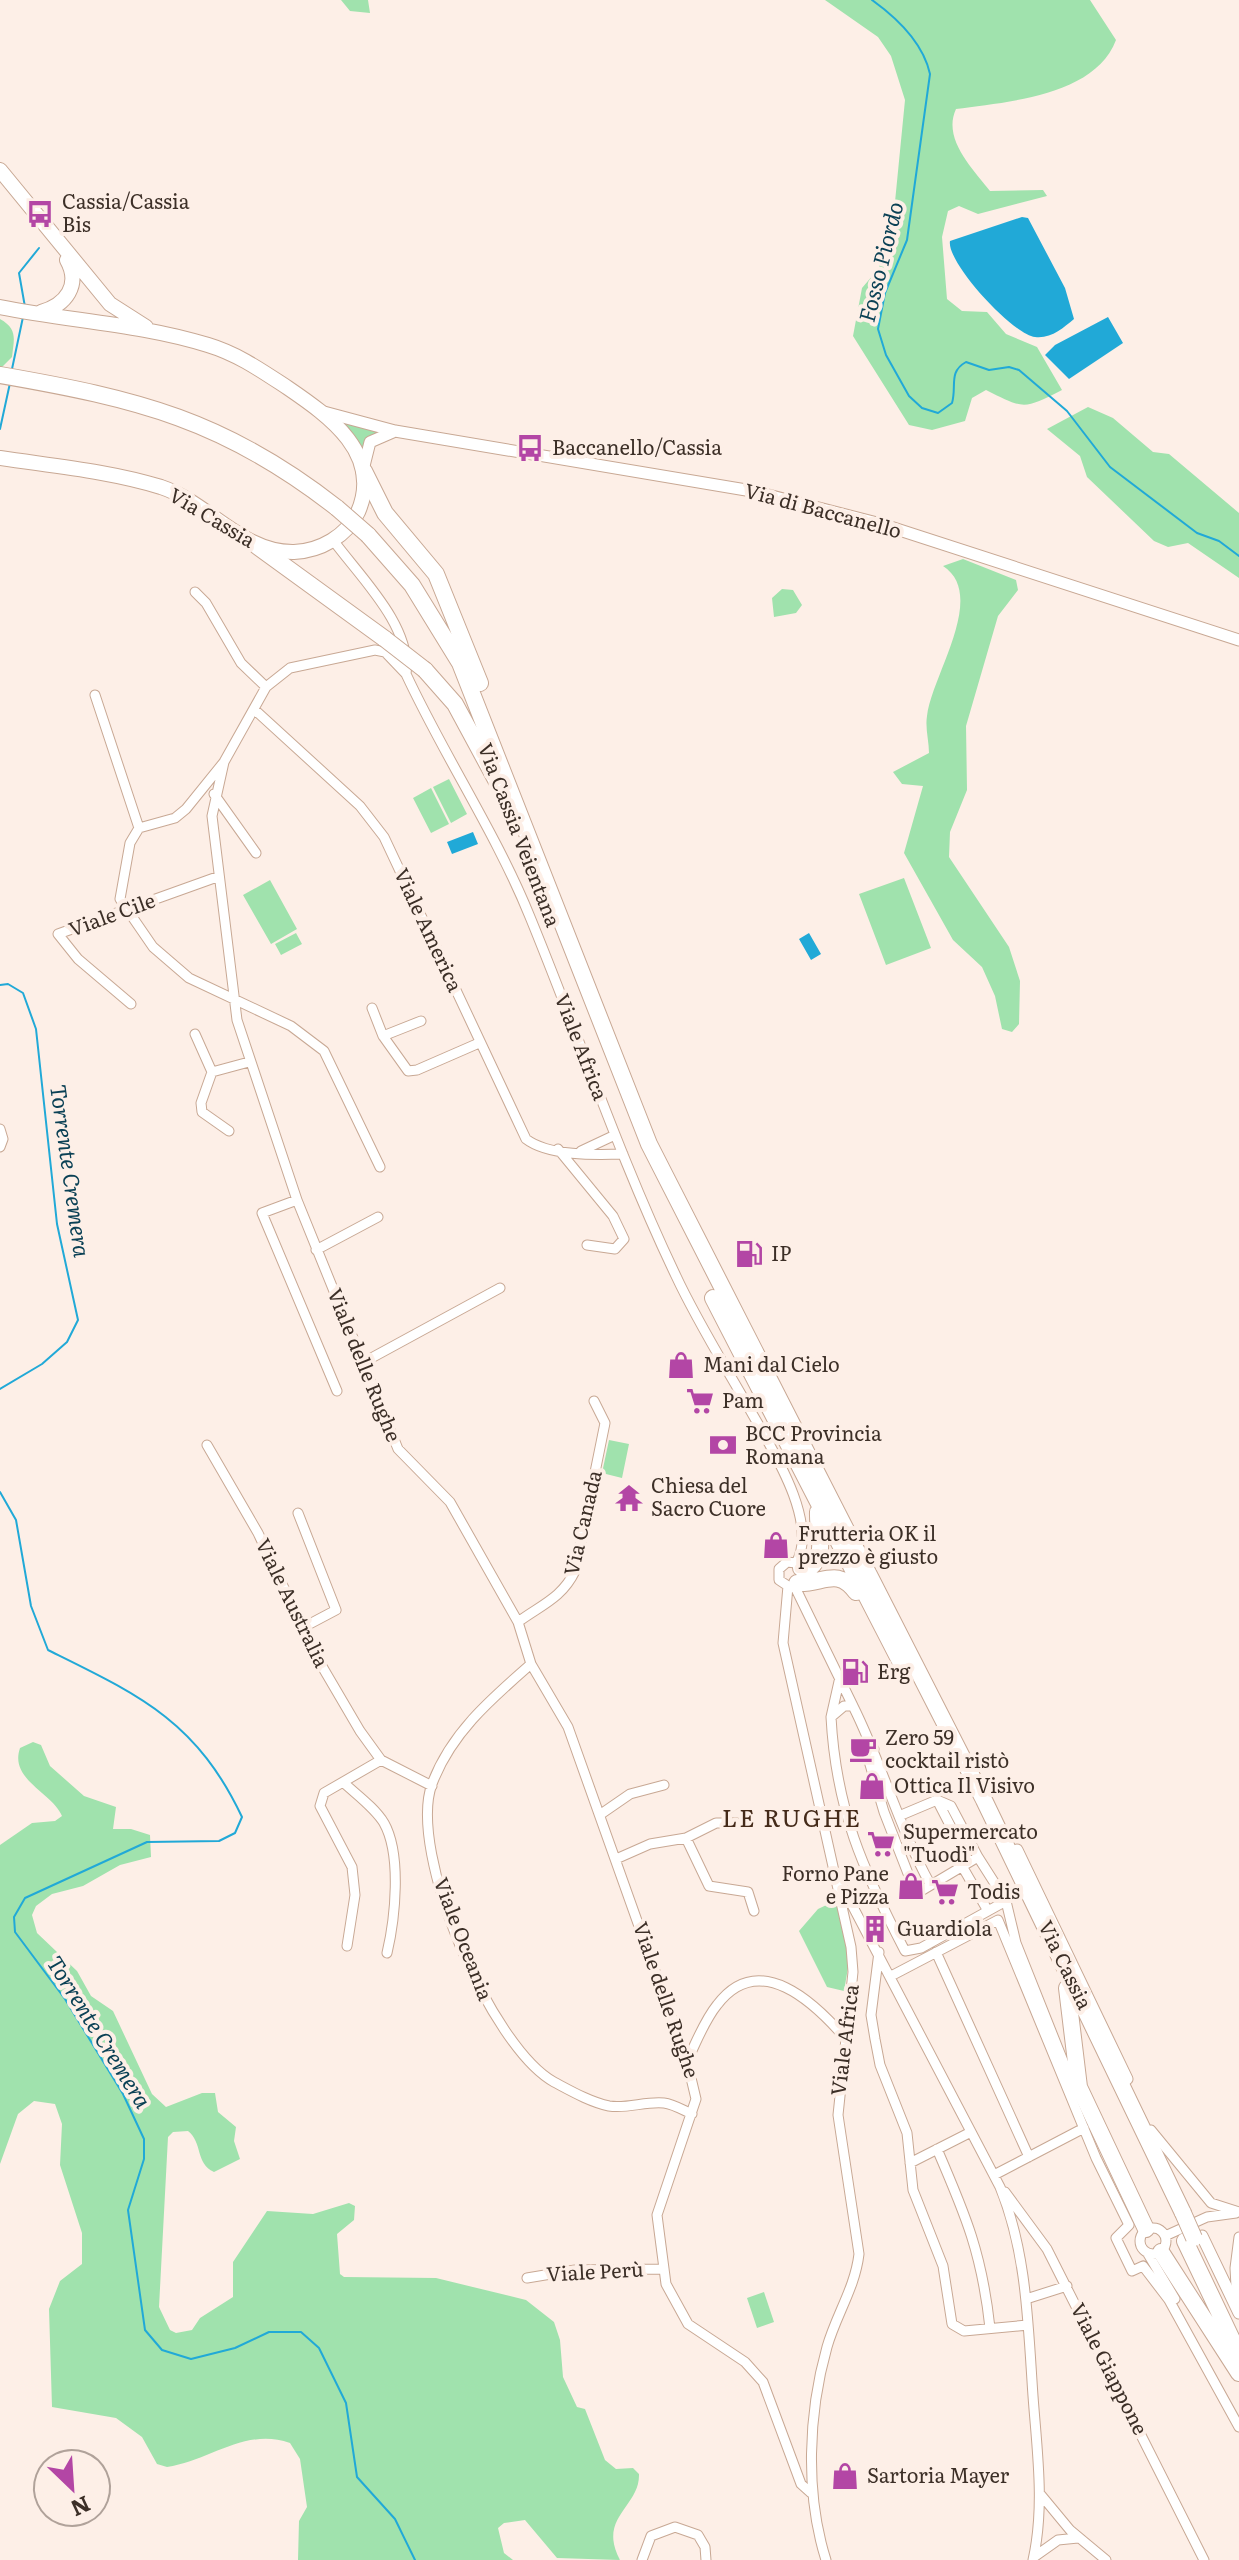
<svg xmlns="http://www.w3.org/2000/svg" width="1239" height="2560" viewBox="0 0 1239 2560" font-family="Literata,serif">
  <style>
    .green { fill: #a0e2ad }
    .water { fill: #21a9d7 }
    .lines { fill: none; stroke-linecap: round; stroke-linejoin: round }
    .stream { stroke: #21a9d7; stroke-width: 2 }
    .minor-casing { stroke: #c8a894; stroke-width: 11 }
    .tertiary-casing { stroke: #c8a894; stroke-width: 13 }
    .primary-casing { stroke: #c8a894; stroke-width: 16 }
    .trunk-casing { stroke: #c8a894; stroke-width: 18 }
    .minor { stroke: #fff; stroke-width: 9 }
    .tertiary { stroke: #fff; stroke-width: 11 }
    .primary { stroke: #fff; stroke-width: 14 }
    .trunk { stroke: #fff; stroke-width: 16 }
    .trunk-bridge-casing { stroke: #c8a894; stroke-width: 18; stroke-linecap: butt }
    .trunk-bridge { stroke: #fff; stroke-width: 16 }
    .labels { text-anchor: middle; stroke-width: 8; stroke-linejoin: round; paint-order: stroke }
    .poi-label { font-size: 20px; fill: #3c2f27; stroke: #fdefe7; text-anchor: start }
    .street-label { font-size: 20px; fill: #3c2f27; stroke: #fdefe7 }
    .water-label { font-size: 22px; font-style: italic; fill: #0b4155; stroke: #fdefe7 }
    .quarter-label { font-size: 24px; letter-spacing: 2px; fill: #442a19; stroke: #fdefe7 }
  </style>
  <rect width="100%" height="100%" fill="#fdefe7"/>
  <path class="green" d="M341,0H368L370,13L350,11Z
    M825,0H1090L1116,40C1095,96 1007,102 956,109C942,139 973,169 990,191L1043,190L1047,196L978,214L959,206L948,211L942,237L947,299L962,311L987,312L1006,334L1037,347L1062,390C1023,410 1024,409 986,390L972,398L965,421L932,430L909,425L853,336L862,288L879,268L884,229L894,212L905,100L891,56L878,37Z
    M0,319C18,329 14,339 12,357L0,369Z
    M1088,407L1113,418L1153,452L1169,454L1239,513V578L1188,543L1168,547L1154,541L1087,477L1080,456L1047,429Z
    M334,419L379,432L365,440L361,451Z
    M963,559L1016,580L1018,590L998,616L966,726L967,790L950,832L949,857L1009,947L1020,981L1019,1024L1012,1032L1002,1029L995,996L982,967L953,940L904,853L923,786L902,784L893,772L929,753C929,741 925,728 927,716C932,675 988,595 943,566Z
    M782,589L793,590L802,605L796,613L774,617L772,598Z
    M449,779L467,814L451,823L433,787Z
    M431,788L449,824L431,833L413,798Z
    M904,878L931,948L886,965L859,894Z
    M270,880L297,929L271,944L243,895Z
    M296,933L302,944L281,955L275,944Z
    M609,1440L629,1444L622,1478L602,1473Z
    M33,1742L41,1745L50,1766L84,1796L116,1807L113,1829H131L150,1835L151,1857L120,1865L83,1886L52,1894L36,1906L32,1915L37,1933L77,1971L91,1996L113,2011L152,2094L166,2107L202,2093H215L218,2112L236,2127L234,2141L240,2159L214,2172C195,2163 203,2143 188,2131L173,2132L168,2137L159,2307L170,2330L176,2333L192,2330L200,2318L233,2297V2262L267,2211L313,2214L349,2203L355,2206L354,2220L337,2234L340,2274L344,2277L436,2278L526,2300L554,2322L560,2340L563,2377L577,2407L585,2409L605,2460L616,2469L633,2468L639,2474C640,2507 597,2517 620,2560L557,2558L525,2520L504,2523L498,2528L504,2553L513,2560H298L299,2521L307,2507L300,2459L290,2443C245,2427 210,2461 167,2467L157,2464L142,2437L116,2418L52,2407L49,2309L60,2281L82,2264V2233L60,2165L62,2124L55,2104L34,2101L18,2114L0,2164V1845L32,1823L55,1821L62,1816C52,1792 9,1780 20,1748Z
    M837,1900L849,1962L844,1991L827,1987L799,1931L818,1909Z
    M764,2292L774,2322L757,2328L747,2298Z"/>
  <path class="water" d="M1022,217L1028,218L1065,288L1074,319C1063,328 1051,339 1035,337C1013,335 946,262 950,241Z
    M1108,317L1123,343L1069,379L1045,355L1055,345Z
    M473,832L478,844L452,854L447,842Z
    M809,933L821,954L811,960L799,939Z"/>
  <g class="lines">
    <path class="stream" d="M872,0C897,18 923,42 930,74L907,240L885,293L878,329L886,355L909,396L922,408L938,413L952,403C957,386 948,372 966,362L989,370L1009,367L1019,370L1067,411L1110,467L1197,533L1219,541L1239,556
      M25,307L19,273L39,248
      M12,369L23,317
      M0,429L10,383
      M0,985L8,984L23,993L36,1029L57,1224L78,1320L67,1342L42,1364L0,1389
      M0,1492L16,1520L31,1606L48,1650C139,1695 196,1720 242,1817L235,1833L219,1841L147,1842L25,1898L14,1917L15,1932L65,1999L123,2094L144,2139V2159L128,2210L145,2330L162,2350L191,2359L235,2348L269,2332H301L319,2348L346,2403L357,2477L395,2519L415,2560"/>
    <g class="minor-casing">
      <path id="minor" d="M333,540C360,577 412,626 406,674C444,756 496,833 530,917C579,1036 620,1159 676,1276C697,1321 724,1364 749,1408C770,1446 820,1522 796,1563
        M195,592L206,603L241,663L266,687
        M95,695L139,828
        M255,710L360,806L384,837L526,1139C548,1156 595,1155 623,1154
        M224,762L212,816L237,1020L297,1200L398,1449L450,1502L518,1622L531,1664L568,1727L687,2061L696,2099L657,2215L666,2284L688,2324L745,2362L763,2382L801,2484L811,2493
        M214,794L256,853
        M131,1004L78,959L58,934L217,877
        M372,1008L383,1036L408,1071L417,1070L479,1043
        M195,1034L212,1072L201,1103L202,1112L229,1131
        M383,1036L421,1021
        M212,1072L249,1062
        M0,1129L3,1139L0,1147
        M558,1149L613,1216L624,1239L615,1249L587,1245
        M581,1151L615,1135
        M380,1167L324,1051L291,1026L189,978L153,947L120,899L130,843L139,828L175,818L186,809L224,762L266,687L290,668L375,650L385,652L406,674
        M297,1200L262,1213L337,1391
        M316,1250L378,1217
        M364,1362L500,1288
        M207,1445L258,1533L316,1656L360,1731L381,1760L432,1786
        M298,1513L336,1610L302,1628
        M794,1585L853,1706
        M788,1586L783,1643L851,1947L853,1972L838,2115L859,2254C855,2288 836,2315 827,2347C808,2414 805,2494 826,2560
        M788,1586L779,1580V1569L787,1562L796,1563
        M518,1622C541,1605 562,1598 575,1571L605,1423L594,1401
        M531,1664C491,1699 451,1733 432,1784C407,1852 491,2047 554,2082C571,2091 590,2102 609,2106C627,2109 646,2101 664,2103C673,2104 683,2110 692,2114
        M831,1717L840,1677
        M874,1749L866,1751L884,1812L916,1894L978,1857L1006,1901L921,1948L905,1951C863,1870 836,1810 831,1717L844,1706H853C882,1764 899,1827 930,1884
        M344,1783C357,1795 375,1808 384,1823C402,1855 395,1919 387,1953
        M937,1800L969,1862
        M601,1814L630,1794L664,1785
        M899,1816L937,1800L951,1806L978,1857
        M686,1838L709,1886L748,1892L754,1911
        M616,1859L650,1844L686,1838L716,1823H737
        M962,1866L988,1911
        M841,1884L1000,2187C1027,2253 1028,2325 1033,2396C1037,2451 1045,2506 1033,2560
        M1006,1901L1016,1943L1073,2086
        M347,1946L355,1895L352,1867L320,1806L324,1793L381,1760
        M879,1952L871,2015L875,2039L880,2065L907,2133L913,2190L943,2266L952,2324L964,2331L1028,2325
        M936,1952L1029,2157
        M891,1976L998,1920L1096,2158L1129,2225L1116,2238L1132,2271L1143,2266L1169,2300L1239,2427
        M687,2061C696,2043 704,2021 717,2005C759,1949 815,2003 846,2039
        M1151,2130L1211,2203L1239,2212
        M937,2149C966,2216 982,2254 990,2328
        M910,2163L971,2132
        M994,2175L1084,2128
        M1005,2192L1047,2249L1204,2560
        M1140 2241a13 13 0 1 1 26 0a13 13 0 1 1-26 0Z
        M1165,2236L1207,2217L1236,2213
        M1148,2254L1175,2299
        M527,2278L575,2270L663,2269
        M1026,2299L1067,2286
        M1237,2305L1235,2268L1239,2237
        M1041,2495L1070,2530L1106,2560
        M1034,2557L1058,2540L1078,2538
        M642,2560L651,2536L675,2527L698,2535L705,2547L706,2560"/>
    </g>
    <g class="tertiary-casing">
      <path id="tertiary" d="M324,412L395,431L752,491L881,524L1239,640
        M364,466L370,442L393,432
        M1017,1850L1127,2079
        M1202,2236L1239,2313"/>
    </g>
    <g class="primary-casing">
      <path id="primary" d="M0,170L110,304L146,327
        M0,307C69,321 141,324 208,345C238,354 262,371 288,388C329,416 383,454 358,512C347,536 320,551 294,552C242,553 209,503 161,487C109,471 53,466 0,458
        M41,312C66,305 81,285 67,260"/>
    </g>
    <g class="trunk-casing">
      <path id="trunk" d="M0,375C138,399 225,420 337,508
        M364,471L385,513L436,574L480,683
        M368,535L412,585L460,663L649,1144L984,1800L1183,2213
        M257,546L385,639
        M425,670L455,704L502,791
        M713,1298L900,1661
        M801,1568L809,1569C828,1553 817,1534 818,1512
        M797,1583C822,1585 837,1566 856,1592
        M1067,1988L1079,2087L1146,2229
        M1185,2241L1239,2354
        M1161,2252L1239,2373"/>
    </g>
    <use href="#minor" class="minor"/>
    <use href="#tertiary" class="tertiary"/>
    <use href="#primary" class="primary"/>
    <use href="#trunk" class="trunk"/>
    <g class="trunk-bridge-casing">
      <path id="trunk-bridge" d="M337,508L368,535
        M385,639L425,670
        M1183,2213L1194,2238"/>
    </g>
    <use href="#trunk-bridge" class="trunk-bridge"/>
  </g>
  <defs>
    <g id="bus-bare" transform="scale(2.16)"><path d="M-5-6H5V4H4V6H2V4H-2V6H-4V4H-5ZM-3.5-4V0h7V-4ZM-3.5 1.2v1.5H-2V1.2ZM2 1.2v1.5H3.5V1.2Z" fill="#b346a5" stroke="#fdefe7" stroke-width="2.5" paint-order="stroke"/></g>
    <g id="fuel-bare" transform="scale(2.16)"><path d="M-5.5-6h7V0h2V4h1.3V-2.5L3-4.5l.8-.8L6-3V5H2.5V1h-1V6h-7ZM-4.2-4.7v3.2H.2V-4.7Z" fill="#b346a5" stroke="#fdefe7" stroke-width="2.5" paint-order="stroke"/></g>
    <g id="shop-bare" transform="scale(2.16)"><path d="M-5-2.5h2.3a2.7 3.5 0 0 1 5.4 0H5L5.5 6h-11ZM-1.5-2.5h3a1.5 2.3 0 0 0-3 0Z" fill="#b346a5" stroke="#fdefe7" stroke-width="2.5" paint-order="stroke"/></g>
    <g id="supermarket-bare" transform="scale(2.16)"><path d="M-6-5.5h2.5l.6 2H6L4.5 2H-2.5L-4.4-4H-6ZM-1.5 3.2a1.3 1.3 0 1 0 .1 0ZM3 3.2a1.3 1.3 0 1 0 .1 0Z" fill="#b346a5" stroke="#fdefe7" stroke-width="2.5" paint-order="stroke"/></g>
    <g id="bank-bare" transform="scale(2.16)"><path d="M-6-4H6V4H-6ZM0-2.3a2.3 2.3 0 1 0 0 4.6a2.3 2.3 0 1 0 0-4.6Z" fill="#b346a5" stroke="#fdefe7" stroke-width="2.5" paint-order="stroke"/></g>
    <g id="temple-bare" transform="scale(2.16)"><path d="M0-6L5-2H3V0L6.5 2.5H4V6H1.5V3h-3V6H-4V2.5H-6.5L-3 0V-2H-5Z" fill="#b346a5" stroke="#fdefe7" stroke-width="2.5" paint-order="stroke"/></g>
    <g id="cafe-bare" transform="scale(2.16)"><path d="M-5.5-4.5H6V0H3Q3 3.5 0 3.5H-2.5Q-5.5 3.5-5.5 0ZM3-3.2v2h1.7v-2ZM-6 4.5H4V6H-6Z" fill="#b346a5" stroke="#fdefe7" stroke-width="2.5" paint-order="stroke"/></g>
    <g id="building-bare" transform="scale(2.16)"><path d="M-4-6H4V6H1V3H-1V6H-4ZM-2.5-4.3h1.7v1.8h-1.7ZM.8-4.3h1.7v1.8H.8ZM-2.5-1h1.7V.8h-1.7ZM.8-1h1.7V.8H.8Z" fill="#b346a5" stroke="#fdefe7" stroke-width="2.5" paint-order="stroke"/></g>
  </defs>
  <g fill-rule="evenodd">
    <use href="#bus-bare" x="40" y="214"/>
    <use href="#bus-bare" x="530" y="448"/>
    <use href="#fuel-bare" x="749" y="1254"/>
    <use href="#shop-bare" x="681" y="1365"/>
    <use href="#supermarket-bare" x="700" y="1401"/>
    <use href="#bank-bare" x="723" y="1445"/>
    <use href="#temple-bare" x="629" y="1498"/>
    <use href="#shop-bare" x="776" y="1545"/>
    <use href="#fuel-bare" x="855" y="1672"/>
    <use href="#cafe-bare" x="863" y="1749"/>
    <use href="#shop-bare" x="872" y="1786"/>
    <use href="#supermarket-bare" x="881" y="1844"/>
    <use href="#shop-bare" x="911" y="1886"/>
    <use href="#supermarket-bare" x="945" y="1892"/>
    <use href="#building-bare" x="875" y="1929"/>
    <use href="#shop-bare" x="845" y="2476"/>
  </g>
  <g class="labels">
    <g class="poi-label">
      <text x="62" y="209">Cassia/Cassia<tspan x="62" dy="23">Bis</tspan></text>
      <text x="552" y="455">Baccanello/Cassia</text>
      <text x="771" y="1261">IP</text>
      <text x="703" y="1372">Mani dal Cielo</text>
      <text x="722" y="1408">Pam</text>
      <text x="745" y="1441">BCC Provincia<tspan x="745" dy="23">Romana</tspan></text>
      <text x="651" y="1493">Chiesa del<tspan x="651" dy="23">Sacro Cuore</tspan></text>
      <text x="798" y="1541">Frutteria OK il<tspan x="798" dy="23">prezzo è giusto</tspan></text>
      <text x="877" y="1679">Erg</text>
      <text x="885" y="1745">Zero 59<tspan x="885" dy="23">cocktail ristò</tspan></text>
      <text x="894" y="1793">Ottica Il Visivo</text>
      <text x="903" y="1839">Supermercato<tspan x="903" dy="23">"Tuodì"</tspan></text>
      <text x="889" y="1881" text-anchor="end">Forno Pane<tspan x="889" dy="23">e Pizza</tspan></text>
      <text x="967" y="1899">Todis</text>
      <text x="897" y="1936">Guardiola</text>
      <text x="867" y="2483">Sartoria Mayer</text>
    </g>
    <g class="street-label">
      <text transform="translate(823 511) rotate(15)" y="7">Via di Baccanello</text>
      <text transform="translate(212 518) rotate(31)" y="7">Via Cassia</text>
      <text transform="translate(519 835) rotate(69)" y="7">Via Cassia Veientana</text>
      <text transform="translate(112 915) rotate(-20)" y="7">Viale Cile</text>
      <text transform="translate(428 930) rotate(65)" y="7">Viale America</text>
      <text transform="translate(581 1047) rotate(69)" y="7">Viale Africa</text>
      <text transform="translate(364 1365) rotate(68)" y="7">Viale delle Rughe</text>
      <text transform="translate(583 1523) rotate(-77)" y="7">Via Canada</text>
      <text transform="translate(292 1603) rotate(64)" y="7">Viale Australia</text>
      <text transform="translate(463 1939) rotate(69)" y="7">Viale Oceania</text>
      <text transform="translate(1065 1965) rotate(64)" y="7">Via Cassia</text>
      <text transform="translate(666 2000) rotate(71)" y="7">Viale delle Rughe</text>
      <text transform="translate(845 2040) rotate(-83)" y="7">Viale Africa</text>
      <text transform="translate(595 2272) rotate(-3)" y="7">Viale Perù</text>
      <text transform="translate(1109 2369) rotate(63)" y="7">Viale Giappone</text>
    </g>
    <g class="water-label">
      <text transform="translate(881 262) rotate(-76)" y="8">Fosso Piordo</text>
      <text transform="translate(70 1171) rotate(82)" y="8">Torrente Cremera</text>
      <text transform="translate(99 2032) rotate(58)" y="8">Torrente Cremera</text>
    </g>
    <g class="quarter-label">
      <text x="792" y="1827">LE RUGHE</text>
    </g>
  </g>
  <g transform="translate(72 2488) rotate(155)"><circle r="38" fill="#fdefe7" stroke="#b0a29a" stroke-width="2"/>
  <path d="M0-6L14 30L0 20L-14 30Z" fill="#b346a5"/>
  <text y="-12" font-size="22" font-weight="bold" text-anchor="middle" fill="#3c2f27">N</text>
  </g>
</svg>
